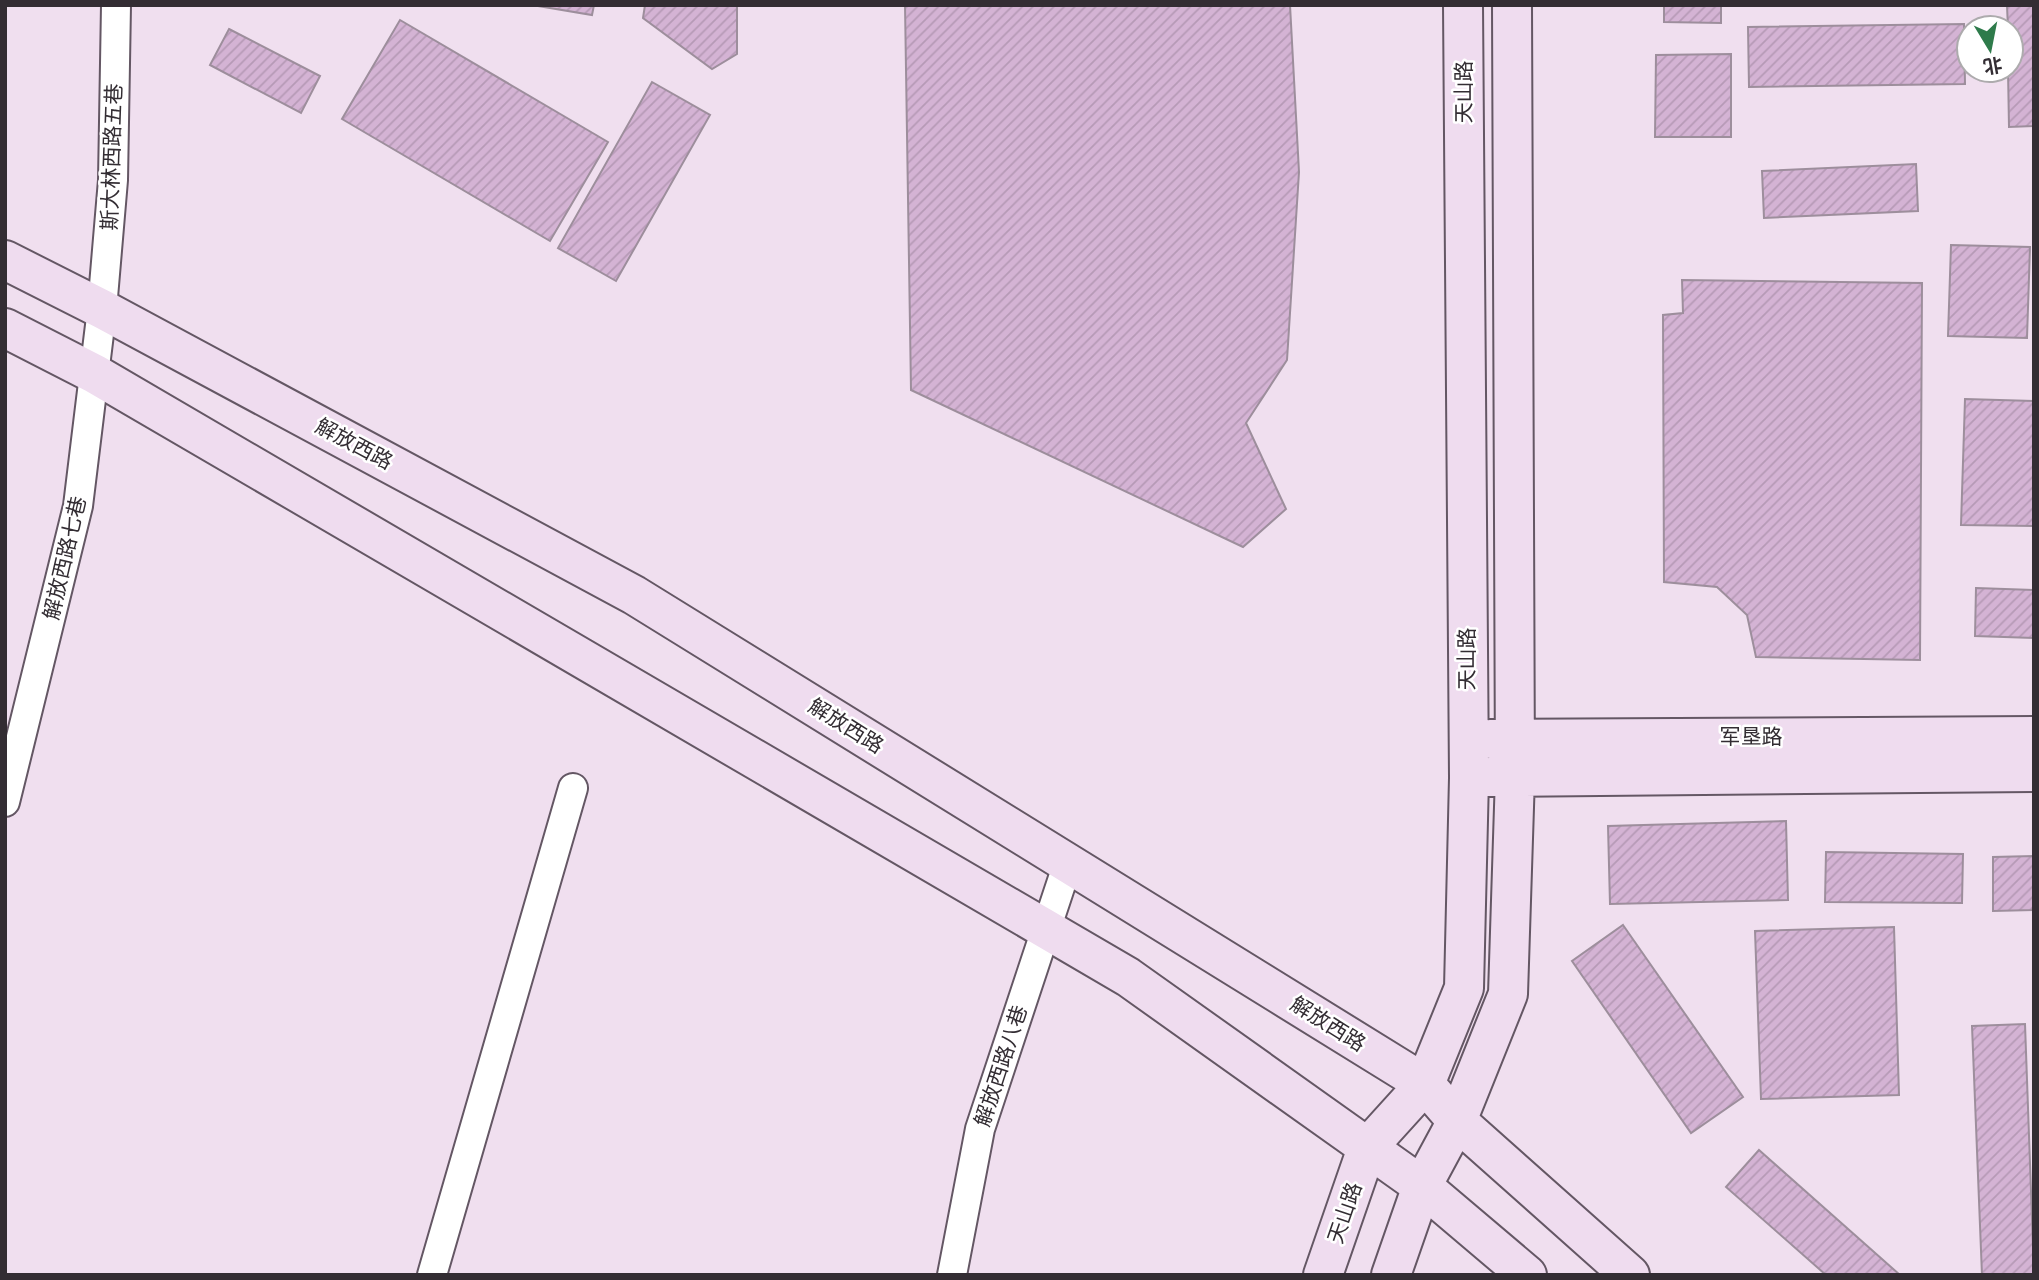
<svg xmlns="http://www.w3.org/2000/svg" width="2039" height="1280" viewBox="0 0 2039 1280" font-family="'IBM Plex Serif','Noto Sans SC',serif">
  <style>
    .building { fill: url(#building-hatch); stroke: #9d8e9c; stroke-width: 2 }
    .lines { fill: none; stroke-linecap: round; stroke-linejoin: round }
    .street-casing { stroke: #645764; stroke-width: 32 }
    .secondary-casing { stroke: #645764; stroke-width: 42 }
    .street { stroke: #fff; stroke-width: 28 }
    .secondary { stroke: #efdcef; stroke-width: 38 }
    .labels { text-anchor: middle; stroke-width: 5; stroke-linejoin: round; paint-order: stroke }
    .street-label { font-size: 21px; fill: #332d33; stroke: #fff }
  </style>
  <defs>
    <pattern id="building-hatch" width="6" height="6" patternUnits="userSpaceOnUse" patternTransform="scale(1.75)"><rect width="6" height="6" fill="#d4b3d4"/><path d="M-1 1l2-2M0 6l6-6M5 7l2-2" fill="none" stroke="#b69ab6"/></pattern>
  </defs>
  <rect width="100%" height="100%" fill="#f0dfef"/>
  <path class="building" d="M532,5H594L592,15Z
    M645,5H737V54L712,69L643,18Z
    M905,5H1290L1299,172L1287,360L1246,423L1286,509L1243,547L911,390Z
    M1664,5H1721V23L1664,22Z
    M2007,6H2034V126L2009,127L2008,70H2011V28H2008Z
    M400,20L608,142L550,241L342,119Z
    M1964,24L1965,84L1749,87L1748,27Z
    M229,29L320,76L301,113L210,65Z
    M1731,54V137H1655L1656,55Z
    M652,82L710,115L616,281L558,248Z
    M1916,164L1918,211L1764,218L1762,171Z
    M1951,245L2030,247L2027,338L1948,336Z
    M1682,280L1922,283L1920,660L1756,657L1747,615L1717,587L1664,582L1663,315L1683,313Z
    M1965,399L2034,401V526L1961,525Z
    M1976,588L2034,590V638L1975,636Z
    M1786,821L1788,900L1610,904L1608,826Z
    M1826,852L1963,854L1962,903L1825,902Z
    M2034,856V910L1993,911V857Z
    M1623,925L1743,1097L1691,1133L1572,961Z
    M1894,927L1899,1095L1761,1099L1755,931Z
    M2025,1024L2034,1275H1982L1972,1026Z
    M1759,1150L1900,1275H1826L1726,1187Z"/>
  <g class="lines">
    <g class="street-casing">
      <path id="street" d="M5,802L78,506L102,309L113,180L116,5
        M432,1275L573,788
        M952,1275L980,1129L1068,863"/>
    </g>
    <g class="secondary-casing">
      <path id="secondary" d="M5,260L102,309L634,595L1425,1084L1457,1121L1630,1275
        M5,328L95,374L1128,977L1422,1186L1527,1275
        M1490,739L2034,736
        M1489,777L2034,772
        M1323,1275L1367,1148L1425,1084L1464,988L1469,778L1463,5
        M1391,1275L1422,1186L1457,1121L1508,994L1515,776L1512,5"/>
    </g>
    <use href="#street" class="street"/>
    <use href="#secondary" class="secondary"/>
  </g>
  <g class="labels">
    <g class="street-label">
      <text transform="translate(1464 92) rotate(-90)" y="7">天山路</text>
      <text transform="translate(112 157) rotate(-88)" y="7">斯大林西路五巷</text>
      <text transform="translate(354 444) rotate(28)" y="7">解放西路</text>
      <text transform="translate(65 558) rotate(-77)" y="7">解放西路七巷</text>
      <text transform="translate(1467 659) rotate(-90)" y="7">天山路</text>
      <text transform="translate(846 726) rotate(32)" y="7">解放西路</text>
      <text x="1751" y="744">军垦路</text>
      <text transform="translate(1328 1024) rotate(32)" y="7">解放西路</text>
      <text transform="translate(1001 1066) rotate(-72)" y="7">解放西路八巷</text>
      <text transform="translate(1345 1213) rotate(-71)" y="7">天山路</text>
    </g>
  </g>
  <rect width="2039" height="1280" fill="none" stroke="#332d33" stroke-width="14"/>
  <g transform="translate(1990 49) rotate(170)"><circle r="33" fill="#ffffff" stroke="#adabad" stroke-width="2"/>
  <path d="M0-5L12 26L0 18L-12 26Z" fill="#2e7b4b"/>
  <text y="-10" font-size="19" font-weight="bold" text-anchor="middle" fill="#332d33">北</text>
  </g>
</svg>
